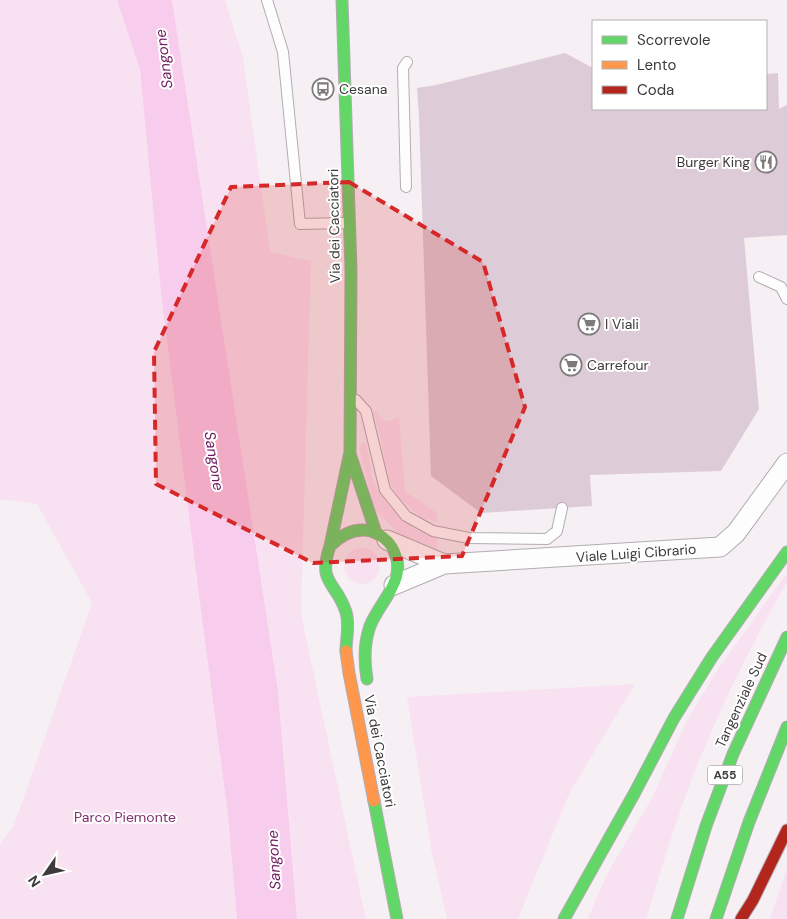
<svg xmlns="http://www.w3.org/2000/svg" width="787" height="919" viewBox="0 0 787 919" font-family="'DM Sans',sans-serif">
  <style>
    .green { fill: #f8e2f1 }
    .water { fill: #f8ccec }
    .building { fill: #ddccd8 }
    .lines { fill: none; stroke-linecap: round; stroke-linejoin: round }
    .lane-casing { stroke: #b1adb0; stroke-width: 12 }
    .street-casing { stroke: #b1adb0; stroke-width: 21 }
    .fast-casing { stroke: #b1adb0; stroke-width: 13 }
    .slow-casing { stroke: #b1adb0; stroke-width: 13 }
    .jam-casing { stroke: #b1adb0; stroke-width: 13 }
    .lane { stroke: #fefdfd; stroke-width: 10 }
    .street { stroke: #fefdfd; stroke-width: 19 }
    .fast { stroke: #63d668; stroke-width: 11 }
    .slow { stroke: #ff974d; stroke-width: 11 }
    .jam { stroke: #b3261e; stroke-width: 11 }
    .marked { fill: #d62828; fill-opacity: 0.2; stroke: #d62828; stroke-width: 4; stroke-dasharray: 10 6; stroke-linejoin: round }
    .labels { text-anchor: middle; stroke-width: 4; stroke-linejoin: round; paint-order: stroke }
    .shield { fill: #fff; stroke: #787576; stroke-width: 1 }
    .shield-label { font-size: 12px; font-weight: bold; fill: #3e3a3c }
    .poi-label { font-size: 14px; fill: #3e3a3c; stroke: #fff; text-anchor: start }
    .street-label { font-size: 14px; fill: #3e3a3c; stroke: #fff }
    .park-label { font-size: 14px; fill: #822d70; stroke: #fff }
    .water-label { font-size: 15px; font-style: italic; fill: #711c60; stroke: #fff }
  </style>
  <rect width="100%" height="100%" fill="#f6f0f4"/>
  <path class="green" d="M0,0H117L140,70L161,293L201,611L228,815L237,919H0V844L14,825L92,603L37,504L0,499Z
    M172,0H225L243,57L270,252L311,261L301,614L366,919H297L278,691Z
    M375,410L382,420L391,421L399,416L405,491L437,513V522L421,518L398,497L385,474L382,443L373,412Z
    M366,441L373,481L389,506L415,529L437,538V548L400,535L374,509L359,446Z
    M344 566a18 18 0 1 1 36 0a18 18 0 1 1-36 0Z
    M787,573V582C755,638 726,696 701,756C679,809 663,864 646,919H588L597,896L611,867L652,798L687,720L718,669Z
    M635,684L569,794L518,919H447L431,849L407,697Z
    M787,868V919H770Z"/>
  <path class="water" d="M117,0H172L278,691L297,919H237L228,815L201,611L161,293L140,70Z"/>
  <path class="building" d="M565,53L593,68V109H766V74L778,73L779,109L787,105V235L744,238L759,409L721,471L590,475L592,506L481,513L431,476L419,117L417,88L436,85Z"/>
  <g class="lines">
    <g class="lane-casing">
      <path id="lane" d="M267,0L283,52L300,224L344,223L348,225
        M406,187L403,68L407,62
        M759,277L781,287L787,299
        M356,400L366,411L385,490L406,516L433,531L469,538L547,539L557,531L562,508"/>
    </g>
    <g class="street-casing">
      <path id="street" d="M387,540L444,564
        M394,585L444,564L720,547L736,533L787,463"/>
    </g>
    <g class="fast-casing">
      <path id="fast" d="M342,0L351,270L350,452L330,546C317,584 336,581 346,612C350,625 346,638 346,651
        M350,454L376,533
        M330,546C341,535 354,527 371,531C379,534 387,539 392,547C410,578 381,599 370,626C364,643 364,661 367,679
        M374,801L397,919
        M564,919L634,794L674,718L712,657L787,552
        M677,919L706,826L733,754L787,637
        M716,919L749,822L787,727"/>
    </g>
    <g class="slow-casing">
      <path id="slow" d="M346,651L349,673L374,801"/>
    </g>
    <g class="jam-casing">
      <path id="jam" d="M741,919L753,900L787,830"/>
    </g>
    <use href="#lane" class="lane"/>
    <use href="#street" class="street"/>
    <use href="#fast" class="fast"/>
    <use href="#slow" class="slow"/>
    <use href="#jam" class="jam"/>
  </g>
  <path class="marked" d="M349,182L483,262L525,407L462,556L313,563L156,484L154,352L231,187Z"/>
  <defs>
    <g id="bus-ring" transform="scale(1.125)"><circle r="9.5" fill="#fff" stroke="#7e7a7c" stroke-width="1.5"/><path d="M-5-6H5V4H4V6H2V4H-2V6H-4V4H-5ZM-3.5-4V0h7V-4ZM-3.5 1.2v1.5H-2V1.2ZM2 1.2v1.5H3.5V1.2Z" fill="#7e7a7c"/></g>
    <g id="restaurant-ring" transform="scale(1.125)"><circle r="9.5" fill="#fff" stroke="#7e7a7c" stroke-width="1.5"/><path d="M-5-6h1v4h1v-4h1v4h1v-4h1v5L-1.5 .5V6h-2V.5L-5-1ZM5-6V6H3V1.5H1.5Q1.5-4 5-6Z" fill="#7e7a7c"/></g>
    <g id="supermarket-ring" transform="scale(1.125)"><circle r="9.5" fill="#fff" stroke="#7e7a7c" stroke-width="1.5"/><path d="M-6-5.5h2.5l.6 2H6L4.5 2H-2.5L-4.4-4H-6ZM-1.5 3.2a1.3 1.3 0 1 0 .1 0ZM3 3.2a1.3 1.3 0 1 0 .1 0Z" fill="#7e7a7c"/></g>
  </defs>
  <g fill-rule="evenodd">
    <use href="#bus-ring" x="323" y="89"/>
    <use href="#restaurant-ring" x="766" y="162"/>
    <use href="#supermarket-ring" x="589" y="324"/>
    <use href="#supermarket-ring" x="571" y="365"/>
  </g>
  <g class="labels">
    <rect class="shield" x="707.5" y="765.5" width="35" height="19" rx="4"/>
    <g class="shield-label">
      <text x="725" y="779">A55</text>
    </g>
    <g class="poi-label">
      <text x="339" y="94">Cesana</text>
      <text x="750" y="167" text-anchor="end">Burger King</text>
      <text x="605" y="329">I Viali</text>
      <text x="587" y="370">Carrefour</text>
    </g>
    <g class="street-label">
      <text transform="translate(334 226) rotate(-91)" y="5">Via dei Cacciatori</text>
      <text transform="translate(636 553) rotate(-4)" y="5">Viale Luigi Cibrario</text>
      <text transform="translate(741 700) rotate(-65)" y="5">Tangenziale Sud</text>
      <text transform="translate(380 751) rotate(79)" y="5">Via dei Cacciatori</text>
    </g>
    <g class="park-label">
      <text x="125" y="822">Parco Piemonte</text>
    </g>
    <g class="water-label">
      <text transform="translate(164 59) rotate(-97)" y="5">Sangone</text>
      <text transform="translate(214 461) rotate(81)" y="5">Sangone</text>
      <text transform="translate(274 860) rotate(-93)" y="5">Sangone</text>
    </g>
  </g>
  <rect x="592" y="20" width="175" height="90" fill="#ffffff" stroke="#b2b0b1"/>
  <rect x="602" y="36" width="25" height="8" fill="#63d668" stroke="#b2b0b1"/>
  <text x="637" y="45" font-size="15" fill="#3e3a3c">Scorrevole</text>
  <rect x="602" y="61" width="25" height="8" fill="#ff974d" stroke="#b2b0b1"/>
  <text x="637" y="70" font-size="15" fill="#3e3a3c">Lento</text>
  <rect x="602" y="86" width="25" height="8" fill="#b3261e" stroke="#b2b0b1"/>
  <text x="637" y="95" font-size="15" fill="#3e3a3c">Coda</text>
  <g transform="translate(45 874) rotate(236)" stroke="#ffffff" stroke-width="4" paint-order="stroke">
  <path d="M0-4L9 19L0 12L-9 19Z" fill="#3e3a3c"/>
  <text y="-8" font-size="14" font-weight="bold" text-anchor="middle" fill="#3e3a3c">N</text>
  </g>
</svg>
